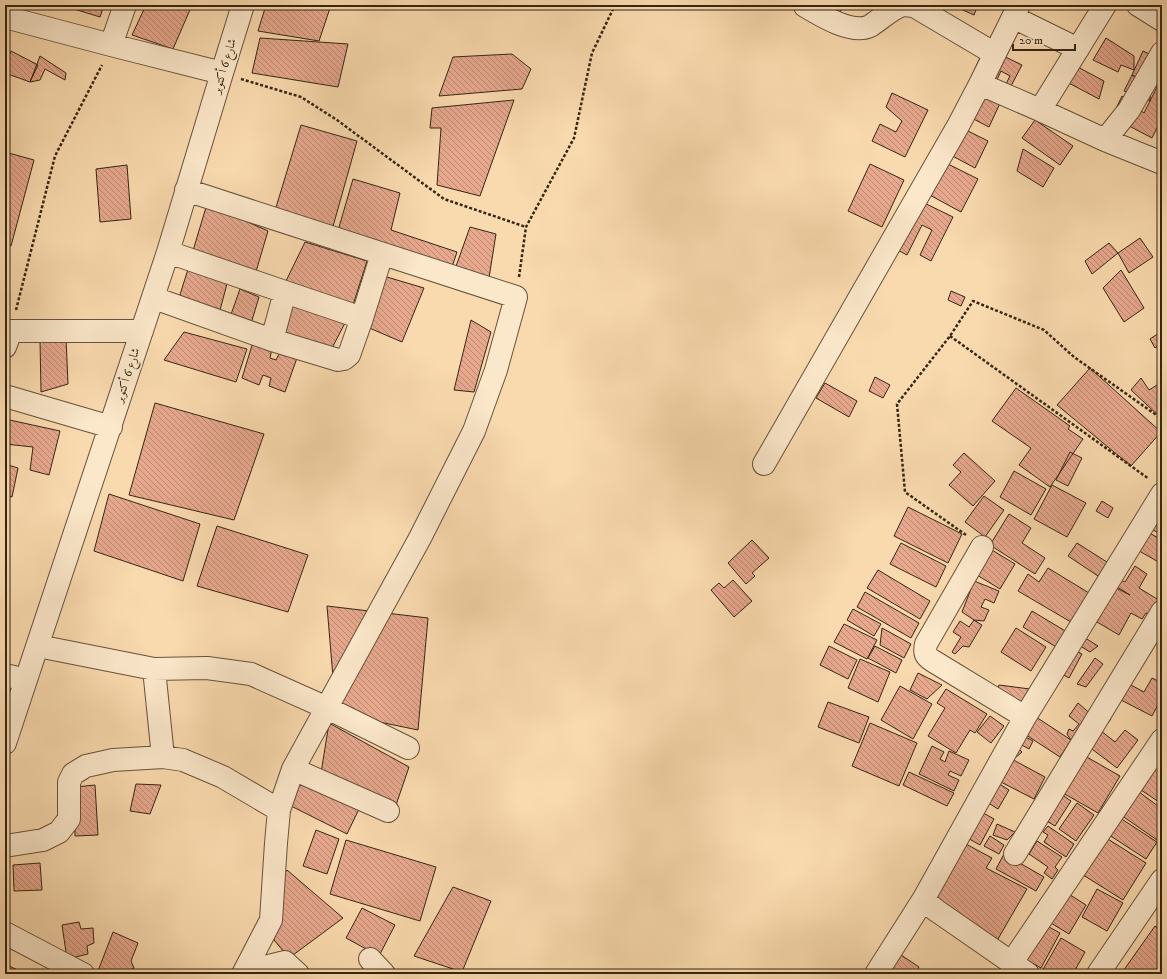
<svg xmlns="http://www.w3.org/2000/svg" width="1167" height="979" viewBox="0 0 1167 979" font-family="'IM FELL DW Pica',Amiri,serif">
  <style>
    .building { fill: url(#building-back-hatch); stroke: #352613 }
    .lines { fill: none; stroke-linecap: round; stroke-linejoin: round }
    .minor-casing { stroke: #66533a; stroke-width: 24 }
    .path { stroke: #352613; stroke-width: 2.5; stroke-dasharray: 3 2; stroke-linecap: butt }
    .minor { stroke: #fbe7ca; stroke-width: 22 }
    .labels { text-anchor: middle; stroke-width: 3.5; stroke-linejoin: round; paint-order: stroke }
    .street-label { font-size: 12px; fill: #352613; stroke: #fbe7ca }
  </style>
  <defs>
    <pattern id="building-back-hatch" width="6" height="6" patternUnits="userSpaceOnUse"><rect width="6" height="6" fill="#e7a88e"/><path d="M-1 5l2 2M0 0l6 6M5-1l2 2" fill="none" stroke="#bc8973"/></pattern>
  </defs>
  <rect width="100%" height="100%" fill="#f9daae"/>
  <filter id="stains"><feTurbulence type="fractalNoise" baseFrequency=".005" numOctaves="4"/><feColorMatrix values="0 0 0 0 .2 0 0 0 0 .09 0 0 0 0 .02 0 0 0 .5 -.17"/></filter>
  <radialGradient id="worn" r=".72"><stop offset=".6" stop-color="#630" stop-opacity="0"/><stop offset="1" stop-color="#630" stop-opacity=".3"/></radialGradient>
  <path class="building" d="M61,5H104L100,17Z
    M146,5H192L173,49L132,35Z
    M266,5H331L319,41L258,31Z
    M822,5H843L840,13Z
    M952,5H978L974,15Z
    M260,38L348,44L338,87L252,73Z
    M1106,38L1134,56V70L1121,65L1118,72L1093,60Z
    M985,47L1022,65L1011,86L1006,84L1010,76L1001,71L994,86L972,75Z
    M11,51L38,65L30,82L5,73V64Z
    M1143,51L1162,60L1145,81L1132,75Z
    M512,54L531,69L522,89L439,96L453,57Z
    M40,56L66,73L65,80L45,69L40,80L30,82Z
    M1072,64L1104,81L1099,99L1063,80Z
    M1132,75L1151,86L1150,101L1124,91Z
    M1162,77V118L1152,138L1112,117L1122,96L1144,113Z
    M971,84L1002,99L989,127L958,111Z
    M892,93L928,110L905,157L872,141L880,124L896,132L902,121L886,107Z
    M514,100L480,196L437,185L441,128H430L432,108Z
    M1035,120L1073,146L1060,165L1022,138Z
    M301,125L357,141L332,230L274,214Z
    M958,126L988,141L975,168L945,152Z
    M1023,149L1054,168L1043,187L1017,171Z
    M5,152L34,160L11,246L5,244V203L8,197L5,196Z
    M942,161L978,179L961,212L926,193Z
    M870,164L904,180L882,227L848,211Z
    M127,165L131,219L100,222L96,169Z
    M353,179L400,193L391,230L457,252L451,270L337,234Z
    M916,199L953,217L931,261L920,255L932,230L922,225L907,255L892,247Z
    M207,204L268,231L255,275L192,254Z
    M470,227L496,234L488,284L454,272Z
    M1140,238L1153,257L1129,273L1118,253Z
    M305,242L367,261L353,305L286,281Z
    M1109,243L1118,253L1092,274L1085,261Z
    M5,260L9,261L5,274Z
    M189,266L228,280L219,314L178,301Z
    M1121,270L1144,308L1124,322L1103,288Z
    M380,275L424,288L402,342L367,327Z
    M240,289L259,297L250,327L229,320Z
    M951,291L965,297L961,306L948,300Z
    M289,300L345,323L331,350L281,336Z
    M471,320L491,332L474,392L454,390Z
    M1162,331V343L1155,348L1150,339Z
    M184,332L247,349L236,382L164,360Z
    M66,338L68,384L41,392L40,341Z
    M253,342L272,348L270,358L276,360L281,350L298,355L285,392L269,386L271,378L263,375L259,385L242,378Z
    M1090,368L1161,432L1131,466L1057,405Z
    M875,377L890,385L883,398L869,391Z
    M1141,378L1149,390L1162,382V419L1131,390Z
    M825,383L857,401L849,417L816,398Z
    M1016,388L1070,426L1068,429L1083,439L1050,487L1019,465L1031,448L992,421Z
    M155,403L264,434L234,520L129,495Z
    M5,419L60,431L49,475L30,470L33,447L5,444Z
    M1070,452L1082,458L1068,486L1056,480Z
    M964,453L995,481L973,506L949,485L961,472L953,465Z
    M5,464L18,468L12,497L5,495Z
    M1014,471L1046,489L1031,515L1000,497Z
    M1052,485L1086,503L1067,537L1034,519Z
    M109,494L200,524L183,581L94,551Z
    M984,496L1004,510L985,537L965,522Z
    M1162,499V535L1146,526Z
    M1102,501L1113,508L1108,518L1096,511Z
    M908,507L962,534L948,563L894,536Z
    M1009,514L1031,528L1022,543L1045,558L1035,574L990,545Z
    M217,526L308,555L288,612L197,586Z
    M1144,530L1162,540V564L1134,548Z
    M752,540L769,558L752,573L755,576L746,584L728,563Z
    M901,543L946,566L936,587L890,564Z
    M1077,543L1110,564L1101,578L1068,556Z
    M987,547L1015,564L1000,589L972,572Z
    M1135,566L1147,574L1139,588L1162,602L1156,619L1146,613L1142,619L1131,613L1119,635L1097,622L1116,588L1130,595L1117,587L1121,580L1125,582Z
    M1048,568L1094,596L1076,625L1018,591L1028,574L1039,582Z
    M878,570L930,601L920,619L867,588Z
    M733,580L752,601L734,617L711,590L719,583L724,588Z
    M974,581L999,591L994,603L985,599L981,607L989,610L984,621L974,620L962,612Z
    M865,592L919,623L911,638L857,607Z
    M327,606L428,618L418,730L336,713Z
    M853,609L881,624L874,636L847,620Z
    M1032,611L1067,632L1058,648L1023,627Z
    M974,620L982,625L969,647L963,646L955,654L952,652L961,637L953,632L960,621L969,627Z
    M844,624L877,640L867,659L834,642Z
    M882,628L911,644L904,658L880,645Z
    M1016,628L1046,647L1031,671L1001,652Z
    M1082,636L1098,646L1090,652L1077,644Z
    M829,646L857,660L848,679L820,665Z
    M875,646L902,660L896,673L868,658Z
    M1071,648L1082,654L1069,678L1058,672Z
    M1095,658L1103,664L1086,687L1077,684Z
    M860,659L890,672L878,702L848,688Z
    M918,673L942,685L927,699L910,690Z
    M1152,678L1162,683V697L1152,716L1121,700L1129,684L1144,692Z
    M999,685L1030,689L1013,719L988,704Z
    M900,686L932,704L913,739L881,720Z
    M946,689L987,714L975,733L970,730L956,753L928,736L945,708L937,703Z
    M828,702L869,717L859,743L818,727Z
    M1078,703L1093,716L1076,743L1071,740L1067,734L1069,729L1073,731L1079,724L1069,716Z
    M1105,715L1111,719L1101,731L1115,742L1125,730L1138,740L1117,768L1084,743Z
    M990,716L1004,726L991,743L977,732Z
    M1036,717L1071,740L1060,757L1020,731Z
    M329,723L409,767L396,805L321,773Z
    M870,723L917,743L899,786L852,766Z
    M1020,734L1033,741L1029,749L1020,744L1017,747L1022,752L1015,758L1010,751Z
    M932,746L944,752L940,759L945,762L949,751L969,760L961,776L950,771L948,775L959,780L954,791L919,774Z
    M1006,756L1045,777L1034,799L995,779Z
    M1085,756L1120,776L1098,813L1063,793Z
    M1153,760L1162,766V804L1135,786Z
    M909,772L954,793L947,806L903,785Z
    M297,778L359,809L347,834L285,803Z
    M993,780L1009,790L998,809L982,799Z
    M136,784L161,785L150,814L130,811Z
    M95,785L98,835L75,836V787Z
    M1135,789L1162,809V833L1157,840L1118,813Z
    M1061,794L1071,801L1055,826L1045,820Z
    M1077,803L1094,815L1076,841L1059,829Z
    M978,810L994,819L980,845L964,836Z
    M1117,816L1157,842L1146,859L1106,833Z
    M997,824L1015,832L1007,840L993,835Z
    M1048,826L1074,844L1066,857L1044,842L1048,835L1043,832Z
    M316,830L339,839L327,874L303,866Z
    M990,836L1004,845L999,854L984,846Z
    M1103,836L1146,863L1123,900L1080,873Z
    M346,840L436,867L420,921L330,894Z
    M1037,841L1062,857L1055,867L1058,870L1052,879L1044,873L1048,867L1029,854Z
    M962,842L992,858L986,868L1027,889L995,944L929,903Z
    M1004,854L1044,877L1036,891L996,869Z
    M40,863L42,890L14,891L13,865Z
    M287,870L343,918L289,958L274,940L278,883Z
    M453,887L491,901L462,972L414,956Z
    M1097,889L1123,903L1107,931L1082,917Z
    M1064,891L1086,905L1069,934L1046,920Z
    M1162,903V914L1157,910Z
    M362,908L395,925L379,956L346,938Z
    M79,922L81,929L93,928L94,943L87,946L88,954L67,959L62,925Z
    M1040,922L1060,933L1041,968L1021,957Z
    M1155,926L1162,931V974H1121Z
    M113,932L138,943L131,961L134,968L122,974H108L98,971Z
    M1061,938L1085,952L1073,974H1043L1041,973Z
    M895,951L919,967L915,974H880Z
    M5,964L26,974H5Z"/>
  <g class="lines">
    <g class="minor-casing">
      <path id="minor" d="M1138,5L1162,20
        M805,6C820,15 852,35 870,26C880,20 893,7 904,5C907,5 911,6 914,6L995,54
        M5,17L111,45L222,73
        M1013,17L1078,49
        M111,45L125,5
        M980,84L1040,110L1105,140L1162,163
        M1040,110L1105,5
        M1105,140L1129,110L1162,53
        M186,190L516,297L496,370L474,431L420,538L293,769L279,810L276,843L271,920L243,974
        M168,252L285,292L272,340
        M285,292L362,318
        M154,298L272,340L338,360L344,359L349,355L362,318L382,254
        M5,347L11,331H142
        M5,396L111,427
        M764,464L958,126L980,84L1019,5
        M982,547L926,644C924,653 925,656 933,661L1025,717
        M38,646L154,669L207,668L251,674L327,708L408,748
        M154,669L163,757
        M5,675L26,680
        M5,743L168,252L222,73L243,5
        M293,769L388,811
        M5,846L43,840L59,832L69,819V782L73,774L86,766L113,760L163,757L183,760L223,777L279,810
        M1015,854L1162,612
        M923,900L937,911L1028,974
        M5,933L83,974
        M370,959L384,974
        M1012,962L1162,740
        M244,972L285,962L298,974
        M876,974L923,900L1025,717L1162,494
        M1098,974L1162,880"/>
    </g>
    <path class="path" d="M241,79L301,97L337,120L444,199L526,227
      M519,277L526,227L574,138L592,53L615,5
      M16,310L55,156L102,65
      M950,336L1149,479
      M966,535L905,492L897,404L950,336L973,301L1044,330L1074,357L1162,419"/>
    <use href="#minor" class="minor"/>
  </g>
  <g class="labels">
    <g class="street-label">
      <text transform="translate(224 66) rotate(-73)" y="4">شارع 6 أكتوبر</text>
      <text transform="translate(127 375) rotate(-72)" y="4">شارع 6 أكتوبر</text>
    </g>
  </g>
  <rect width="1167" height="979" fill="none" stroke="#f9daae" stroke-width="20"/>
  <rect x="6" y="6" width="1155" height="967" fill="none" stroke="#352613" stroke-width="2"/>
  <rect x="10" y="10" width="1147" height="959" fill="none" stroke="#352613"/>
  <path d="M1013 44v6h62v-6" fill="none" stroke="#352613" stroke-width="2"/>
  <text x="1019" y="44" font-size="12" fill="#352613" stroke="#fbe7ca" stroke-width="3" paint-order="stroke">20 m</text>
  <rect width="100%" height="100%" filter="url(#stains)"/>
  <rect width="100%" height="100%" fill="url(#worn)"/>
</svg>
